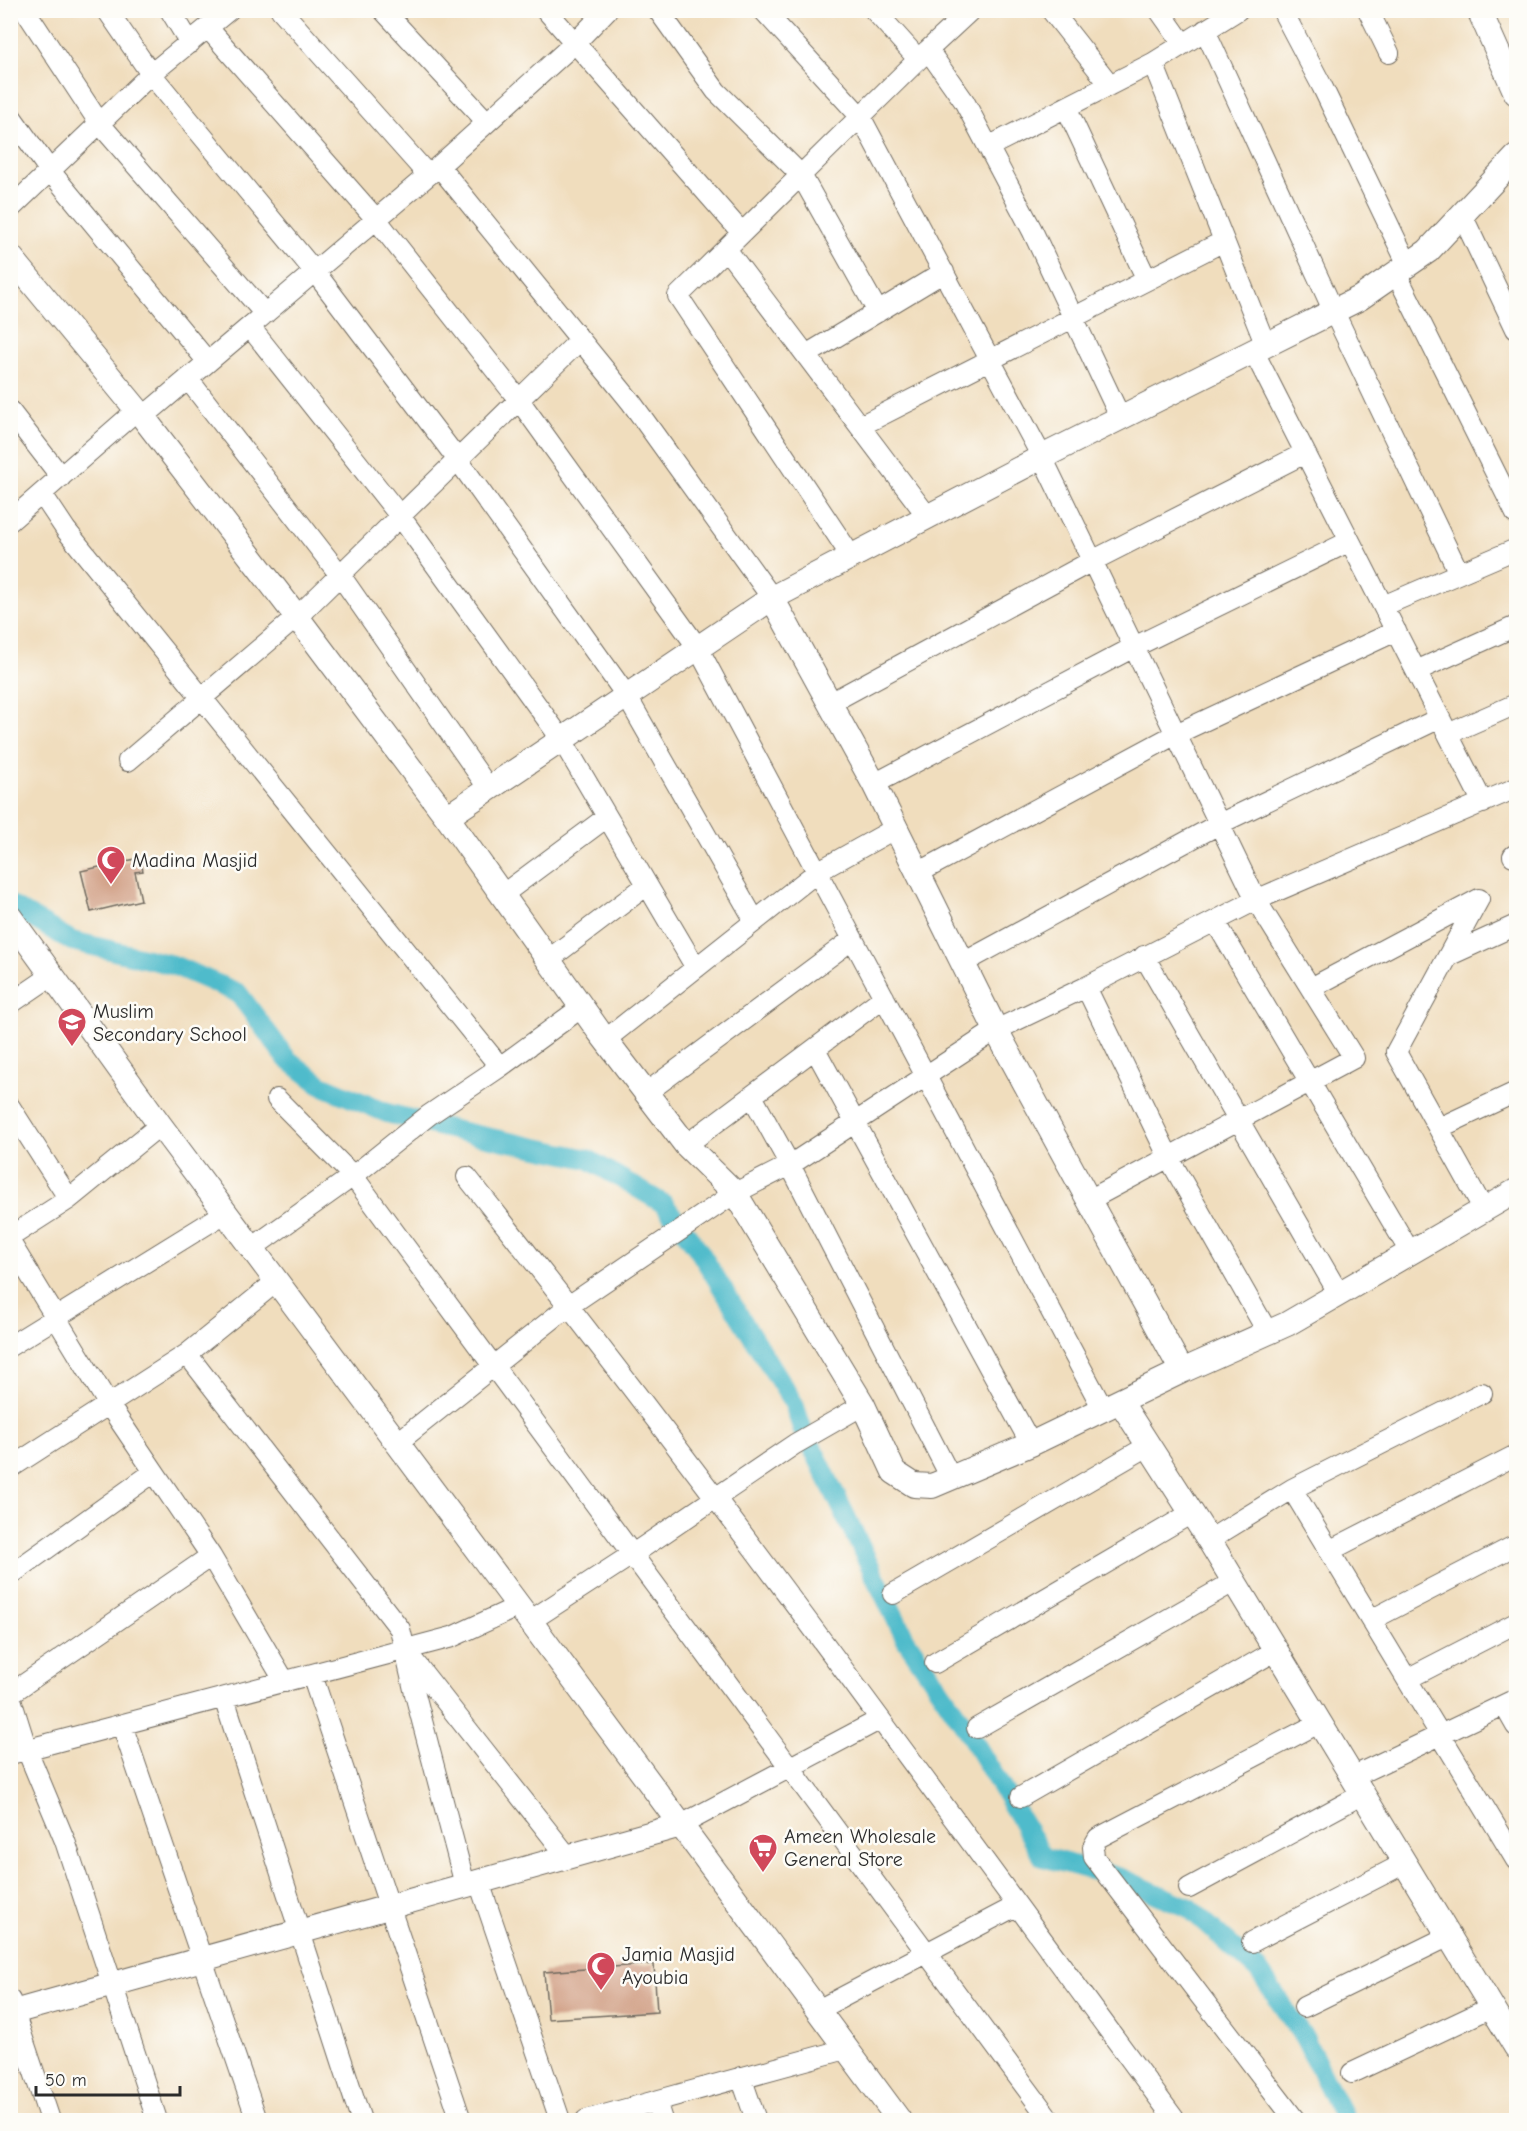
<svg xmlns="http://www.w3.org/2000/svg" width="1527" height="2131" viewBox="0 0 1527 2131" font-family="'Comic Neue',sans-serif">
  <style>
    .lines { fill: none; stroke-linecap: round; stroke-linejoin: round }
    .canal { stroke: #4fbbcb; stroke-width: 20 }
    .building { fill: #cd977c }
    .minor-casing { stroke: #70695e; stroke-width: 22 }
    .tertiary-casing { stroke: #70695e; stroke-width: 26 }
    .minor { stroke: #fff; stroke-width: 20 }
    .tertiary { stroke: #fff; stroke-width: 24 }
    .labels { text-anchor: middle; stroke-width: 5; stroke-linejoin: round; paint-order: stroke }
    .poi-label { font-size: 20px; fill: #2b2b2b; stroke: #fdfcf7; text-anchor: start }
  </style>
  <rect width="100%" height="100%" fill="#fdfcf7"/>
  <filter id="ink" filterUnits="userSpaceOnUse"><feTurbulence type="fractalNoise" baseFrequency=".0167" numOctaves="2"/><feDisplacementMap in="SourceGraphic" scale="12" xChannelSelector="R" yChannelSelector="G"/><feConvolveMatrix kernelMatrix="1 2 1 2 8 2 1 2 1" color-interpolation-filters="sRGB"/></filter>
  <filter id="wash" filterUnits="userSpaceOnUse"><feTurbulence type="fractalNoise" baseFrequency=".008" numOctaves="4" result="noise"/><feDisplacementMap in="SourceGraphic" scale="24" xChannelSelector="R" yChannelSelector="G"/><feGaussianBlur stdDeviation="1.35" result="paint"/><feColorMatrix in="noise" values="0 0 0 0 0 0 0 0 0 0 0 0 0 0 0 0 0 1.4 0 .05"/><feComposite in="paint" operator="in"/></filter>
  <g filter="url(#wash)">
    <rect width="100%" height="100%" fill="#f0ddbd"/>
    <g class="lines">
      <path class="canal" d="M10,905L72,941L173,965L238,993L287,1059L321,1085L387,1113L445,1128L588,1159L664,1204L698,1249L794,1404L803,1431L816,1455L906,1640L964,1725L1043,1857L1121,1878L1189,1908L1258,1970L1305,2039L1345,2120"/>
    </g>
    <g id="blocks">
      <path class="building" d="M140,858L143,871L135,872L141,900L91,912L81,871Z
        M654,1964L657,2012L548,2019L544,1972Z"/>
    </g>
  </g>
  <g filter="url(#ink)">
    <use href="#blocks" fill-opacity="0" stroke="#70695e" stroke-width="1.5"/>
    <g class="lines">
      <g class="minor-casing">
        <path id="minor" d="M25,10L100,124L265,314
          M107,10L151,74L315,272L458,460L626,695L755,921
          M170,10L190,43
          M281,10L428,175
          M383,10L487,122
          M546,10L742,233
          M658,10L716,91L801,175L878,312
          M763,10L860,116L1042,457L1256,900L1354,1058L1089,1200
          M874,10L918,59
          M1051,10L1110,85
          M1159,10L1183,44
          M1282,10L1322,86L1408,265
          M1368,10L1389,53
          M208,28L376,219L519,400L698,648L1103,1409
          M1205,30L1334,312L1459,573
          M928,50L964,101L1032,230L1121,419
          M1153,63L1238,10
          M1066,107L1147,280
          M10,115L50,171L208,362
          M988,147L1153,63L1266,346
          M439,166L631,402L772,598
          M10,209L151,74L229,10
          M1462,215L1516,329
          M726,249L928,517
          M1396,273L1516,514
          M250,327L400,516L562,740L696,968
          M1254,352L1483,803
          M806,355L944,272
          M188,379L340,575L489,789
          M10,411L61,477
          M143,417L439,166L577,41L607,10
          M860,426L1224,241
          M42,494L66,530L500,1067
          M10,521L137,410
          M851,556L678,296L928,50L971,10
          M1383,606L1516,549
          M1416,671L1516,626
          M830,703L1092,561L1305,453
          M1448,734L1516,704
          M128,761L297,617L580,340
          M874,784L1134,647L1350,541
          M1513,856L1516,854
          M918,873L1176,734L1396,631
          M502,895L607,817
          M1215,921L1410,1252
          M1144,956L1339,1294
          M1448,956L1516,925
          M548,960L647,885
          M963,963L1219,824L1440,718
          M1086,987L1169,1158L1268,1333
          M1311,988L1479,899L1396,1052L1484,1210
          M10,1004L51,976
          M605,1040L817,872L896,828
          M815,1049L1031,1444
          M646,1093L853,939
          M752,1096L790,1165L951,1478
          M277,1099L353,1176L1050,2120
          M10,1107L69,1199
          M1439,1128L1516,1092
          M686,1145L884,997
          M467,1177C712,1484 942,1804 1175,2120
          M10,1237L69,1199L160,1125
          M10,1242L109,1405L211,1556L10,1694
          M252,1248L353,1176L429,1115L500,1067L582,1007
          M277,1281L187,1354L400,1629L405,1650
          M10,1346L225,1213
          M397,1443L570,1305L735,1193L790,1165L996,1030L1086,987L1256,900L1516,788
          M10,1468L187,1354
          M1292,1489L1482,1393
          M1209,1540L1292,1489L1516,1860
          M1329,1551L1516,1455
          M211,1556L285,1682
          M10,1575L154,1472
          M893,1594L1148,1446
          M1371,1620L1516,1545
          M530,1621L633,1554L795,1444L863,1405
          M935,1663L1190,1514
          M312,1675L461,2120
          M1407,1679L1516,1623
          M10,1696L27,1750L65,1841L157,2120
          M224,1698L361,2120
          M1504,1705L1516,1726
          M122,1725L257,2120
          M977,1728L1228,1585L1234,1584
          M10,1754L452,1637L519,1606
          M1352,1777L1516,1699
          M1021,1797L1275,1651
          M681,1825L879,1720
          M479,1882L560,2120
          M465,1885L415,1694L405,1650L568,1857
          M1189,1888L1363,1794
          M1252,1942L1405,1863
          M10,2000L50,2120
          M1304,2007L1449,1936
          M818,2010L1016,1906
          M1352,2073L1492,2007
          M741,2077L756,2120
          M656,2101L662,2120
          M586,2120L846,2049
          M1295,2120L1094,1857L1093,1847L1098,1838L1319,1723"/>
      </g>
      <g class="tertiary-casing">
        <path id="tertiary" d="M1479,10L1516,93
          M10,256L143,417L297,617L447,817L598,1030L686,1145L735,1193L863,1405L894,1472L914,1485L932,1486L1031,1444L1182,1371L1287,1324L1516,1191
          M772,598L874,784L996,1030L1182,1371
          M447,817L772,598L1042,457L1360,298L1428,251L1516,157
          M10,917L160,1125L530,1621L899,2120
          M1120,1401L1209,1540L1516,2047
          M10,2013L681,1825"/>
      </g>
      <use href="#minor" class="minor"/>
      <use href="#tertiary" class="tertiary"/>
    </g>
  </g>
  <defs>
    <g id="mosque-pin" transform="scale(1.5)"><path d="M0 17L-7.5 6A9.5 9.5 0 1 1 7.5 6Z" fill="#d1495b" stroke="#fdfcf7"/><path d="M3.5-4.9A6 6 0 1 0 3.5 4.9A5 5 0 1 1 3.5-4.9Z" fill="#fff"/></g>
    <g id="school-pin" transform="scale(1.5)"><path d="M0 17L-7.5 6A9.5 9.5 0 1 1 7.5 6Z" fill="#d1495b" stroke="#fdfcf7"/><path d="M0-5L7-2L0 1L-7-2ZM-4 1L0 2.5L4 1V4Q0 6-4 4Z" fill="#fff"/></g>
    <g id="supermarket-pin" transform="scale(1.5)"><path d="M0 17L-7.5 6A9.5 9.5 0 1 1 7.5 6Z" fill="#d1495b" stroke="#fdfcf7"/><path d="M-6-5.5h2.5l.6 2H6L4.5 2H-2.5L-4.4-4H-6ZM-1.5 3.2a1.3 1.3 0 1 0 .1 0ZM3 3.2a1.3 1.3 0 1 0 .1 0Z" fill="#fff"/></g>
  </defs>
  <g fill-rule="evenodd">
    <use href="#mosque-pin" x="111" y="860"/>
    <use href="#school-pin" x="72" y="1022"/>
    <use href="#supermarket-pin" x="763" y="1848"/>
    <use href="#mosque-pin" x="601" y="1966"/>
  </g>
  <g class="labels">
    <g class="poi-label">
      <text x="132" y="867">Madina Masjid</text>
      <text x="93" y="1018">Muslim<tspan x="93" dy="23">Secondary School</tspan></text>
      <text x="784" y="1843">Ameen Wholesale<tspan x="784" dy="23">General Store</tspan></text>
      <text x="622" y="1961">Jamia Masjid<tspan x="622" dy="23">Ayoubia</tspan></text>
    </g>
  </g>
  <rect width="1527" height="2131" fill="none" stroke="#fdfcf7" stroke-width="36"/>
  <path d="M36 2086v9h144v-9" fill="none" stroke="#2b2b2b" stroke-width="3"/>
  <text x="45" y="2086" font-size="18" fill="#2b2b2b" stroke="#fdfcf7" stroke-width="4.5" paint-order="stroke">50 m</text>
</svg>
